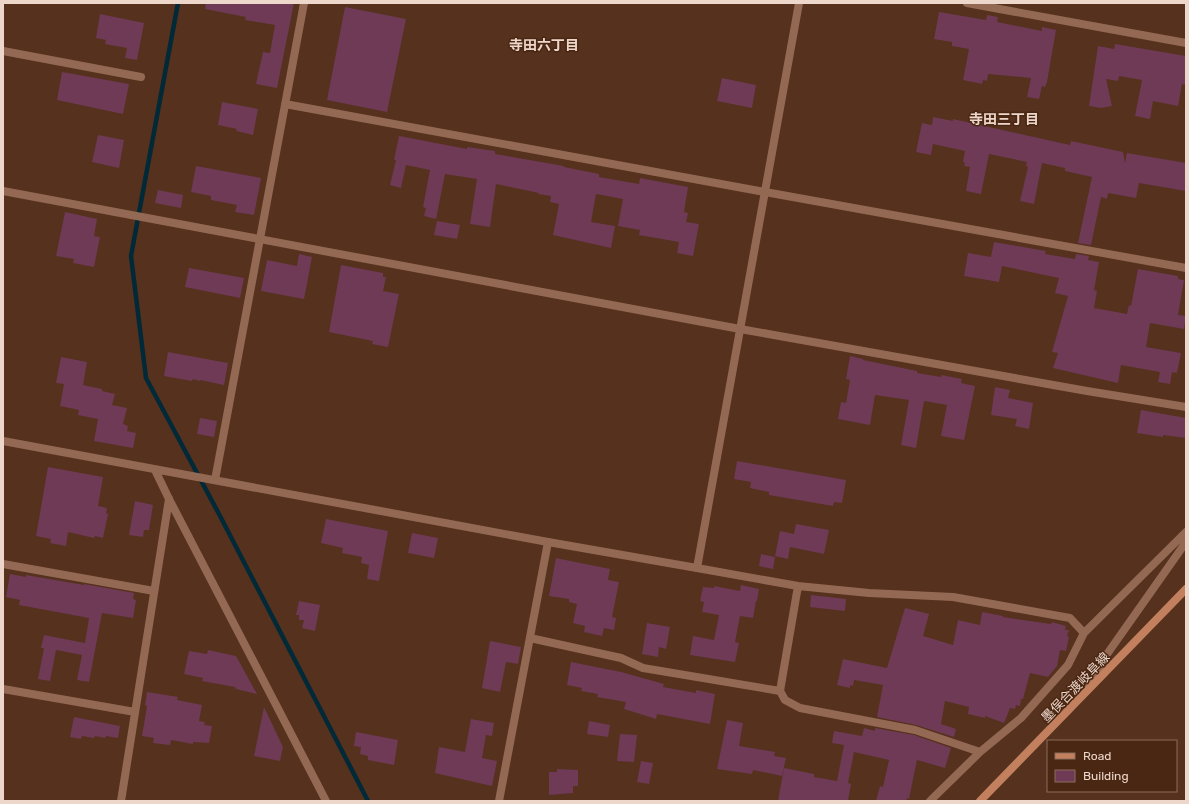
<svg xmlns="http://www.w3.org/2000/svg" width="1189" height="804" viewBox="0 0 1189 804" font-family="Rubik,'Noto Sans JP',sans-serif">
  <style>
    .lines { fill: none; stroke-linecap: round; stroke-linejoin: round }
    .stream { stroke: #022937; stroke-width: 4.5 }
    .building { fill: #6e3a56 }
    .minor { stroke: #936953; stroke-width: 8 }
    .tertiary { stroke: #936953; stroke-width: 8 }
    .secondary { stroke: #c3805e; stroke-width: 8 }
    .labels { text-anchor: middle; stroke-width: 3; stroke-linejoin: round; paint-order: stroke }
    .street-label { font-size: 13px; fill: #edd6ca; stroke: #4a2713 }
    .neighbourhood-label { font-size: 14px; font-weight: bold; fill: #edd6ca; stroke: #4a2713 }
  </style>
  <rect width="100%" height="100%" fill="#56311d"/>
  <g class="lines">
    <path class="stream" d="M178,3L131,256L146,378L219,514L368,801"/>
  </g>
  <path class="building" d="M206,3H294L277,88L256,84L263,52L270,53L275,25L245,20L246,17L205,9Z
    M345,7L406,19L387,112L327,100Z
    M939,12L986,20L987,15L998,17L997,22L1042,31V27L1056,30L1047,82L1045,87L1042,86L1039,99L1027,97L1031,78L988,74L987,81L983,80L982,84L963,80L969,49L952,46V42L934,39Z
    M100,14L144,23L137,60L125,58L127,48L105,44L106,40L96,38Z
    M1115,44L1186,56V85L1182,84L1178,106L1153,101L1150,119L1135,116L1142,80L1119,76L1118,81L1106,79L1112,106L1101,108L1089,106L1098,46L1114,49Z
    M62,72L129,84L123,114L57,100Z
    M722,78L756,85L752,108L717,101Z
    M222,102L258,109L253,135L236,131L237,129L218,125Z
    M933,117L953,121V119L1070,145L1071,141L1123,152L1125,163L1127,153L1186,163V191L1139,183L1136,198L1108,193L1107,199L1101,197L1091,245L1078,243L1092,177L1065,171V168L1042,163L1034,204L1020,201L1028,167L1026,166L1027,162L989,154L981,194L966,191L970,167L964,166L965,163L963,162L965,151L933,144L931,155L916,152L922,123L932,125Z
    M98,135L124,140L119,168L92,162Z
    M399,136L467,149V147L495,151V154L564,166V167L599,174V177L639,184L640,178L688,187L684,212L688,213L686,222L699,224L693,256L677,253L679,242L639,235L640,230L618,226L623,199L596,194L591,222L615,226L611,248L553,235L559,204L550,202L551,196L538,194L539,193L496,184L490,227L470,224L477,179L445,174L436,219L424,216L426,208L423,207L430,170L406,165L401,188L390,185L396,160H394Z
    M196,166L261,178L254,215L235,212L237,205L211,200V196L191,192Z
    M158,190L183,195L181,208L155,203Z
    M65,212L97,219L94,236L100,237L94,267L73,263L74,259L56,256Z
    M437,221L460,225L457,239L434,235Z
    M994,242L1046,251L1045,254L1075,259L1076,254L1089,256L1088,260L1099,262L1094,290L1097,291L1094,308L1127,314L1129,305L1131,306L1138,269L1178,276V279L1184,280L1178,315L1186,316L1184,329L1150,323L1146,347L1181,353L1177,373L1172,372L1170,384L1158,382L1160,372L1121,365L1118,383L1053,368L1058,353L1052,352L1068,296L1055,293L1059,278L1002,266L999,282L964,276L968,253L991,257Z
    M299,254L312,257L304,299L261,291L267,260L297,266Z
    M341,265L383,273V277H386L383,291L399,294L388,347L372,344L373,341L329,332Z
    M189,268L244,278L240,298L185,287Z
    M168,352L228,363L224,385L200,380V381L193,379L192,381L164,376Z
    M850,356L863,359V360L917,371V373L941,377V375L962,379L961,383L975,386L964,440L941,436L947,405L924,401L916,448L901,445L909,400L875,395L870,425L838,419L841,402L846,403L850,380L846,379Z
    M61,357L87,362L83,385L102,389V391L115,394L112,405L127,408L123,424L128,426L127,431L136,433L133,448L94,441L98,419L78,415L79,410L60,406L64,384L56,383Z
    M995,387L1010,390L1008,398L1033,403L1029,429L1015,426L1017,419L991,415Z
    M1141,410L1186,418V438L1163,435V437L1137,433Z
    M200,418L217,421L214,437L197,434Z
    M737,461L846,480L842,503L834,502L833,506L769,495V492L750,488L751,482L734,479Z
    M48,467L103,477L98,506L107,508L106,513L108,514L103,538L95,536L94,538L68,532L66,546L50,543L51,539L36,536Z
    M135,501L153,505L149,530H144L143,537L129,535Z
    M326,519L388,531L379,581L367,579L369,565L361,563L362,557L342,553L343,548L321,543Z
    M796,524L829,530L824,554L790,547L788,559L775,556L780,531L794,534Z
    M412,533L438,538L434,558L408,553Z
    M761,554L775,557L773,569L759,566Z
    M556,558L610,569L608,580L619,582L612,617L616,618L614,630L604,628L602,636L584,632L585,626L573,623L577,604L569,602V599L549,596Z
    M10,574L26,577V575L84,585V584L134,593L133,599L136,600L133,618L102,613L89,682L77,680L82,655L56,650L50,681L38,679L44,648H41L44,635L85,643L89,618L19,605L20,600L6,597Z
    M741,585L759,589L757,601H756L753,618L740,616L735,642L739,643L735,662L690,655L693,636L714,640L719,615L702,612L704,602L700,601L703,587L714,588V586L740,591Z
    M811,595L846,599L845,611L810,607Z
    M299,601L320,605L315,631L302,628L304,620H299V615H296Z
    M905,608L929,614L923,636L953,645L958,620L980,625L982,612L1003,616V617L1051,624L1052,622L1066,626L1065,630H1069L1067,636L1069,637L1066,651L1060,650L1057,666L1048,677L1030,673L1023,699H1021L1020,706L1016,705L1015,709L1010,708L1004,723L985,716V718L968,714L969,707L945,701L941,724L956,729L954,737L916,725L877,717L883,685L854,680L853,686L850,685V688L837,685L843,659L887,668Z
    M647,623L670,627L666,649L659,647L658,657L642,654Z
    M490,641L521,647L518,664L506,662L500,692L482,688Z
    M208,650L236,656L257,694L236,689L235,687L202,681L203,678L184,674L189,651L207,654Z
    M571,662L621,672L664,684L663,687L696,693V690L715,694L710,724L657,714L656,719L624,709L626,702L597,697L598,694L581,691L582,688L567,685Z
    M147,692L178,697L177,700L202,705L199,721L205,722L204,725L212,726L209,743L193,742V744L171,740L170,745L153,743L154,738L142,736L147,706L145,705Z
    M264,707L283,747L280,761L254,756Z
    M74,717L120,726L118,738L106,736L105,738L95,736L94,738L82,736L81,739L70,737Z
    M471,719L494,723L492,736L486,735L482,758L497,761L492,786L435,773L439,747L465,752Z
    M727,720L743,723L739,746L775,752L774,756L786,758L782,776L753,770L752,774L717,769Z
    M589,721L610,725L608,737L587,734Z
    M864,728L875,731V728L914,735L951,748L945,768L917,760L909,799L907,798L906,801H876L880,786L883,787L889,760L854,752L848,783L851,784L848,801H778L784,768L814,774V777L837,781L844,745L832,743L834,731L862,736Z
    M356,732L398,740L394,765L368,760V756L360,754L361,747L354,746Z
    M620,734L637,735L634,762L617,761Z
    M641,761L653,763L649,784L637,782Z
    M557,769L578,770V786H573V793L549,795V772H557Z"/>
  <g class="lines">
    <path class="minor" d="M967,3L1186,43
      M3,51L141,77
      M285,104L765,192L1186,268
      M3,191L740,329L1087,391L1186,407
      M215,480L304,3
      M3,564L154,591
      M697,568L798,586L869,593L953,597L1070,618L1084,633L1068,665L1021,718L980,752L930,801
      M798,586L780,691L785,700L800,708L915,730L980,752
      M1084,633L1186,532
      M530,638L621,658L643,668L780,691
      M1089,687L1105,657L1186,542
      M3,689L135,712
      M121,801L169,499
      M499,801L548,542"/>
    <path class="tertiary" d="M3,441L548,542L697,568L799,3
      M155,470L169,499L326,801"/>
    <path class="secondary" d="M980,801L1186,589"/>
  </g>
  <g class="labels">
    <g class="street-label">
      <text transform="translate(1075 687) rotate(-46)" y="5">墨俣合渡岐阜線</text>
    </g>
    <g class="neighbourhood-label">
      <text x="544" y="50">寺田六丁目</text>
      <text x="1004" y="124">寺田三丁目</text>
    </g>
  </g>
  <rect width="1189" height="804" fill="none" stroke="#edd6ca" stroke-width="8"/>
  <rect x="1047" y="740" width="130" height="52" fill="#4a2713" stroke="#8b6d5c"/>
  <rect x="1055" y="753" width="20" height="6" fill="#c3805e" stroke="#8b6d5c"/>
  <text x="1083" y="760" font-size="12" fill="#edd6ca">Road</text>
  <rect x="1055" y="770" width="20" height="12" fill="#6e3a56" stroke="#8b6d5c"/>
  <text x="1083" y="780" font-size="12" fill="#edd6ca">Building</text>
</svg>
